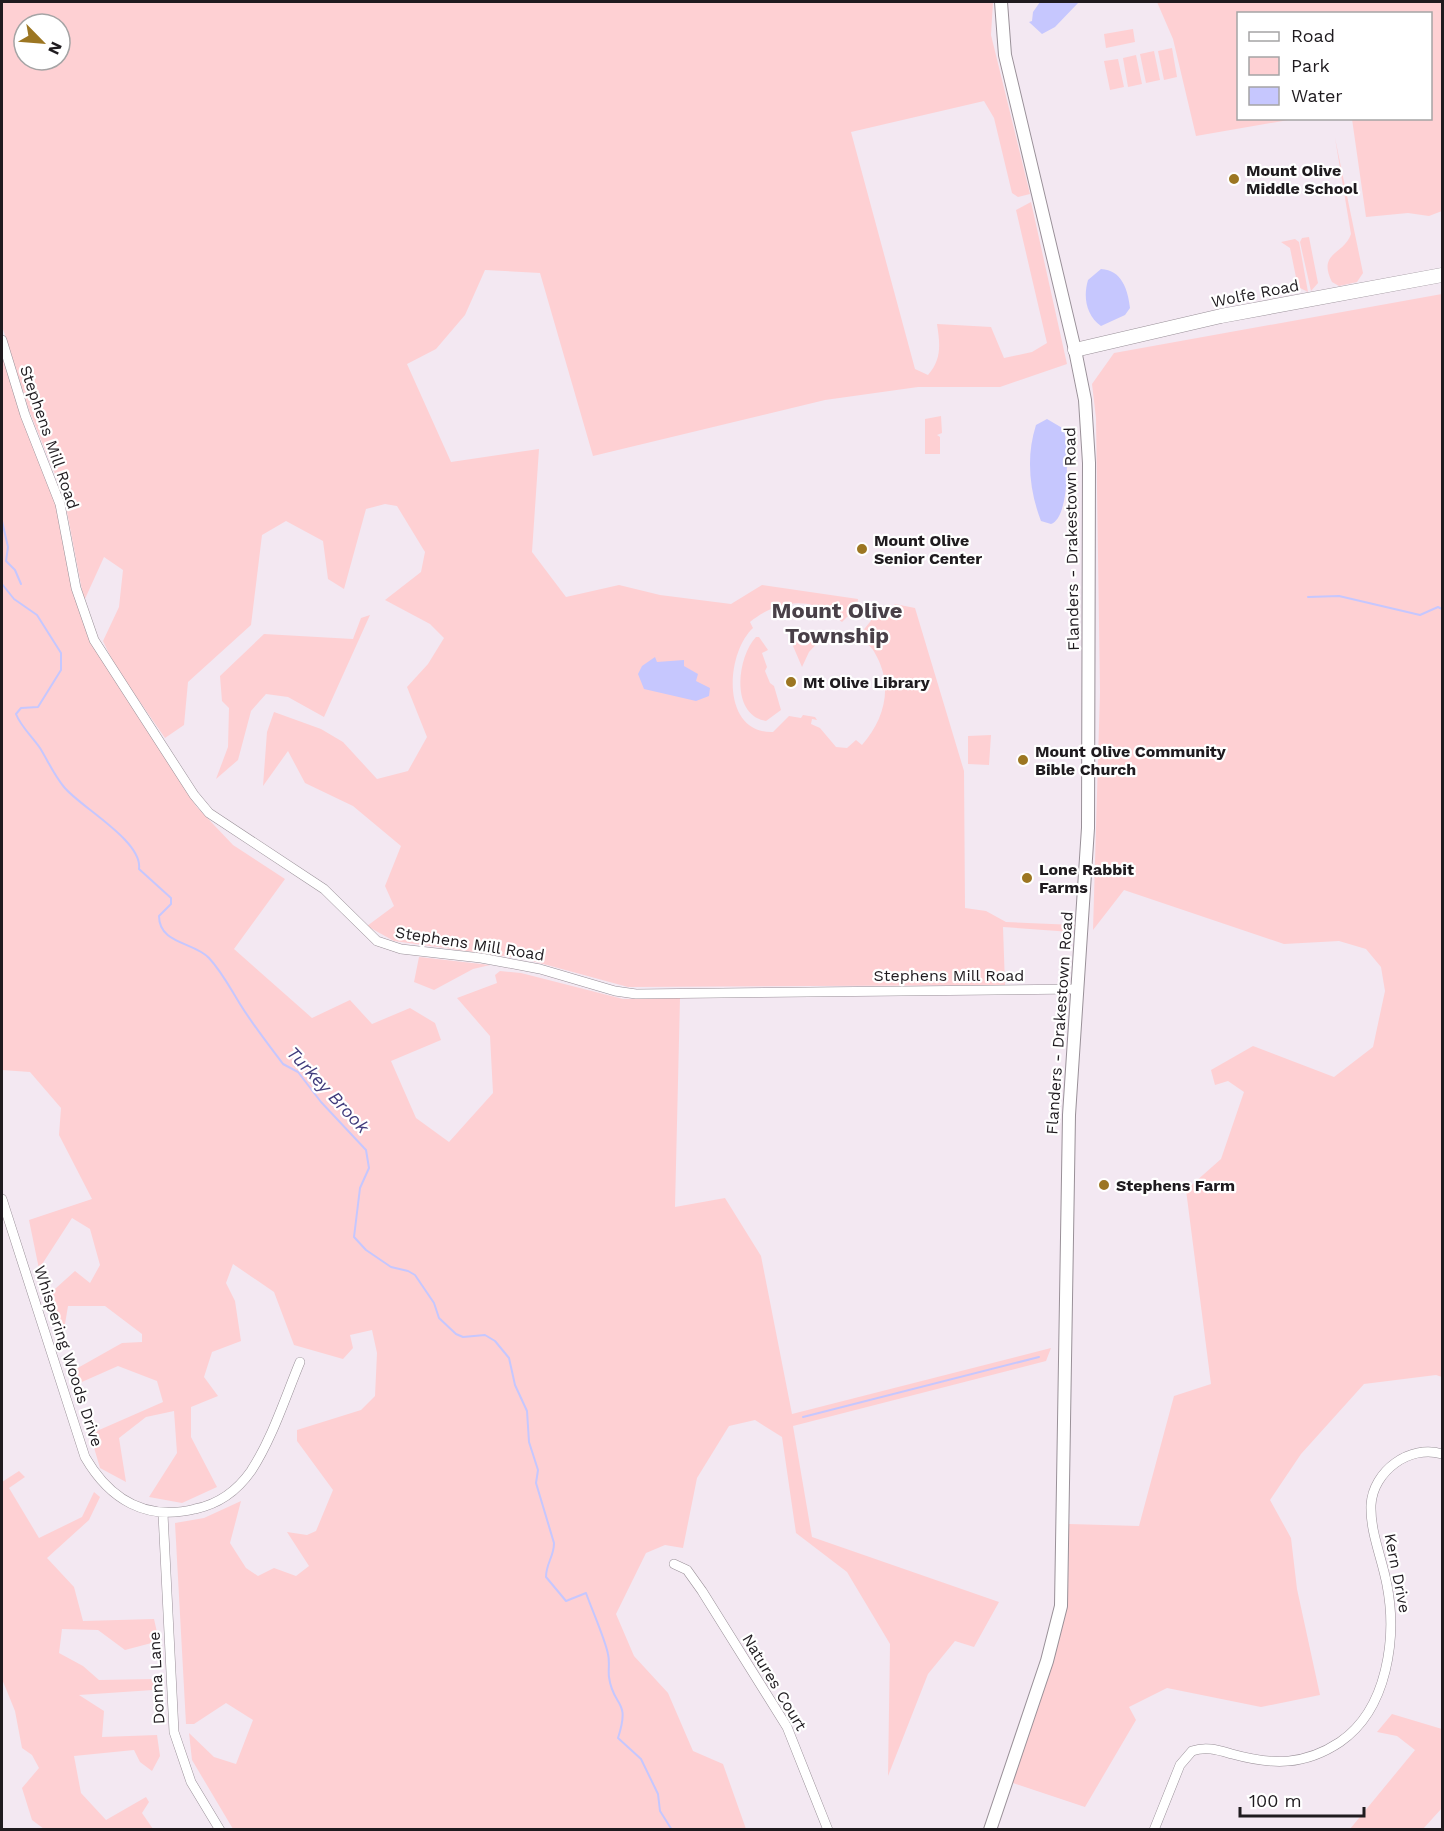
<svg xmlns="http://www.w3.org/2000/svg" width="1444" height="1831" viewBox="0 0 1444 1831" font-family="'Work Sans',sans-serif">
  <style>
    .green { fill: #fed0d3; fill-rule: evenodd }
    .water { fill: #c6c7fe }
    .lines { fill: none; stroke-linecap: round; stroke-linejoin: round }
    .stream { stroke: #c6c7fe; stroke-width: 2 }
    .minor-casing { stroke: #999098; stroke-width: 10 }
    .tertiary-casing { stroke: #999098; stroke-width: 14 }
    .secondary-casing { stroke: #999098; stroke-width: 15 }
    .minor { stroke: #fff; stroke-width: 9 }
    .tertiary { stroke: #fff; stroke-width: 12 }
    .secondary { stroke: #fff; stroke-width: 14 }
    .poi-dot { fill: #9c7622; stroke: #fff; stroke-width: 2 }
    .labels { text-anchor: middle; stroke-width: 4.5; stroke-linejoin: round; paint-order: stroke }
    .poi-label { font-size: 16px; font-weight: bold; fill: #1f1b1f; stroke: #fff; text-anchor: start }
    .street-label { font-size: 16px; fill: #1f1b1f; stroke: #fff }
    .water-label { font-size: 18px; font-style: italic; fill: #403b7c; stroke: #fff }
    .district-label { font-size: 22px; font-weight: bold; fill: #494048; stroke: #fff }
  </style>
  <rect width="100%" height="100%" fill="#f3e8f2"/>
  <path class="green" d="M2,2H993L991,35L1030,194L1018,197L1012,193L994,118L984,101L851,132L915,369L928,375C942,359 940,344 937,324L991,327L1004,358L1032,352L1047,343L1016,210L1031,202L1067,364L1000,387H918L825,400L593,456L540,273L485,270L465,315L436,349L407,364L451,462L539,449L532,552L566,597L619,585L660,595L731,604L762,585L858,599L857,607L842,622C837,619 836,615 831,613C804,596 773,603 750,622L753,628C725,654 721,734 773,732L789,716L801,718L803,715L815,717L817,720L812,719L811,724L820,728L836,747L847,748L856,740L862,745C884,720 893,688 877,657C873,649 870,644 861,641V633L878,612L890,610L895,604L915,608L964,771L965,908L986,911L1006,922L1075,925L1071,932L1003,927L1005,985L628,987L525,959L394,941L367,926L394,906L385,886L401,846L353,806L305,783L288,751L263,786L267,732L274,712L321,729L343,742L377,779L408,771L427,737L407,687L428,664L444,638L430,624L385,600L421,572L425,552L397,506L385,504L366,509L344,589L328,579L323,541L286,521L262,535L251,625L188,682L184,725L165,738L115,666L103,641L119,607L123,570L104,557L84,601L64,496L30,413L2,326ZM24,24H60V60H24Z
    M1157,2H1442V211L1429,216L1408,213L1366,217L1352,119L1430,118V14H1238V118L1294,119L1196,136L1173,39Z
    M1133,29L1135,42L1106,48L1104,34Z
    M1172,48L1177,77L1164,80L1158,51Z
    M1154,51L1160,80L1146,83L1140,54Z
    M1136,55L1142,84L1128,87L1123,58Z
    M1118,59L1124,87L1110,90L1104,61Z
    M1335,138L1363,273L1357,282L1339,286L1332,282C1317,252 1344,255 1351,234Z
    M1309,237L1318,283L1311,291L1300,242L1302,238Z
    M1295,239L1299,242L1308,292L1298,287L1290,248L1281,242Z
    M1442,294V1377L1436,1375L1364,1384L1301,1454L1270,1500L1291,1538L1297,1589L1320,1695L1261,1707L1167,1688L1129,1707L1136,1720L1085,1807L1010,1782L1059,1640L1068,1593L1069,1524L1139,1526L1174,1396L1211,1384L1186,1190L1221,1159L1244,1092L1228,1081L1215,1085L1211,1070L1253,1046L1334,1077L1373,1047L1385,991L1381,967L1366,949L1339,941L1284,944L1124,890L1093,930L1100,692L1096,418L1092,384L1114,353Z
    M2,353L58,511L79,611L91,643L196,806L233,845L285,879L234,949L312,1018L350,1000L372,1024L410,1008L435,1023L441,1040L391,1061L416,1118L449,1142L493,1093L490,1036L457,998L497,983L495,975L500,971L521,973L623,999L680,998L675,1207L725,1198L761,1256L792,1414L1051,1348L1046,1361L793,1426L812,1537L999,1602L974,1647L955,1641L928,1674L888,1776L890,1644L847,1572L796,1533L782,1437L755,1420L729,1426L697,1478L683,1548L665,1545L646,1553L616,1614L634,1656L668,1693L693,1751L723,1764L746,1829H233L192,1760L189,1733L214,1757L236,1764L253,1720L226,1703L194,1724H186L175,1523L204,1518L241,1501L230,1543L246,1568L258,1576L274,1568L296,1576L309,1566L287,1532L307,1535L316,1531L333,1490L297,1441V1430L361,1410L375,1396L377,1353L372,1330L350,1335L353,1348L343,1359L294,1345L274,1292L233,1264L226,1283L235,1301L241,1341L212,1352L204,1377L218,1396L191,1407V1437L217,1487L182,1503L149,1497L177,1453L174,1411L146,1417L119,1438L126,1482L100,1468L90,1434L163,1402L157,1381L118,1366L75,1385L67,1374L122,1343L142,1342V1334L105,1306H68L63,1336L46,1297L75,1271L90,1283L100,1265L90,1229L72,1218L39,1269L29,1220L92,1199L59,1135L61,1108L30,1072L2,1070Z
    M941,416L942,433L937,435L940,437V454H925V419Z
    M370,615L324,717L288,697L266,694L251,711L238,760L216,779L228,747L229,708L222,701L220,676L264,634L353,639L361,618Z
    M791,630L807,631L822,638L809,652L802,667L787,632Z
    M756,637H759L768,650L762,653L767,667L765,671L770,683L774,686L781,710L766,721C730,715 737,657 756,637Z
    M991,735L989,765L968,764V736Z
    M419,957L490,965L473,969L434,990L414,982Z
    M19,1471L25,1477L9,1488L39,1538L82,1517L94,1492L100,1497L89,1520L47,1558L74,1587L83,1621L154,1619L159,1641L125,1650L98,1630L62,1629L59,1653L83,1666L99,1680L155,1679L153,1690L79,1695L104,1711L102,1737L157,1735L160,1756L152,1771L140,1762L134,1750L74,1756L81,1793L106,1820L146,1797L149,1802L142,1813L153,1829H44L32,1820L22,1788L39,1768L32,1755L22,1748L15,1711L2,1679V1482Z
    M1392,1714L1442,1729V1808L1423,1829H1350L1415,1750L1397,1736L1377,1732Z"/>
  <path class="water" d="M1040,2H1079L1055,27L1042,34L1029,22L1032,21L1033,12Z
    M1101,269C1122,270 1128,290 1130,308L1125,315L1101,326C1086,315 1083,297 1088,280Z
    M1047,419L1064,429C1068,447 1071,517 1051,524L1041,521C1029,490 1026,456 1036,425Z
    M655,657L657,662L684,660V666L698,674L696,681L710,688L709,696L696,701L644,689L638,674L642,666Z"/>
  <g class="lines">
    <path class="stream" d="M2,521L8,547L6,561L15,570L21,584
      M2,584L14,599L37,615L61,653V670L38,707L21,708L16,714C21,727 32,736 40,748C48,761 54,775 64,787C80,807 143,841 139,869L171,898V904L159,916C159,944 194,942 209,958C222,972 230,988 240,1004C253,1025 268,1044 283,1064L298,1072L321,1102L366,1150L369,1168L360,1188L354,1237L366,1250L391,1267L408,1271L415,1275L434,1303L439,1318L456,1334L463,1337L485,1335L495,1341L509,1358L515,1385L527,1411L529,1442L538,1470L536,1483L554,1543C554,1557 546,1563 546,1577L566,1601L586,1593C592,1610 605,1639 608,1654C610,1662 608,1670 609,1677C613,1708 631,1698 618,1738L641,1759L658,1794L660,1811L672,1830
      M1308,597L1339,596L1420,615L1438,607L1442,609
      M803,1417L1039,1357"/>
    <g class="minor-casing">
      <path id="minor" d="M2,340L25,415L60,504L76,588L94,640L194,795L209,813L324,889L377,941L401,949L481,958L540,969L615,991L636,994L1076,989
        M2,1199L85,1457C110,1500 146,1521 195,1509C219,1504 237,1491 251,1471C272,1439 285,1398 300,1362
        M163,1514L174,1732L191,1782L220,1830
        M674,1564L687,1570L702,1591L787,1727L828,1830
        M1154,1830L1180,1765L1192,1751C1206,1746 1218,1750 1232,1754C1272,1765 1304,1766 1340,1742C1388,1709 1397,1637 1387,1585C1382,1558 1370,1532 1371,1505C1373,1471 1410,1444 1442,1454"/>
    </g>
    <g class="tertiary-casing">
      <path id="tertiary" d="M990,1830L1047,1661L1061,1606L1069,1115L1088,828L1089,463L1085,400L1075,350L1005,55L1001,2"/>
    </g>
    <g class="secondary-casing">
      <path id="secondary" d="M1075,350L1221,316L1442,275"/>
    </g>
    <use href="#minor" class="minor"/>
    <use href="#tertiary" class="tertiary"/>
    <use href="#secondary" class="secondary"/>
  </g>
  <g class="poi-dot">
    <circle cx="1234" cy="179" r="6"/>
    <circle cx="862" cy="549" r="6"/>
    <circle cx="791" cy="682" r="6"/>
    <circle cx="1023" cy="760" r="6"/>
    <circle cx="1027" cy="878" r="6"/>
    <circle cx="1104" cy="1185" r="6"/>
  </g>
  <g class="labels">
    <g class="poi-label">
      <text x="1246" y="176">Mount Olive<tspan x="1246" dy="18">Middle School</tspan></text>
      <text x="874" y="546">Mount Olive<tspan x="874" dy="18">Senior Center</tspan></text>
      <text x="803" y="688">Mt Olive Library</text>
      <text x="1035" y="757">Mount Olive Community<tspan x="1035" dy="18">Bible Church</tspan></text>
      <text x="1039" y="875">Lone Rabbit<tspan x="1039" dy="18">Farms</tspan></text>
      <text x="1116" y="1191">Stephens Farm</text>
    </g>
    <g class="street-label">
      <text transform="translate(1255 293) rotate(-11)" y="6">Wolfe Road</text>
      <text transform="translate(50 437) rotate(71)" y="6">Stephens Mill Road</text>
      <text transform="translate(1071 539) rotate(-91)" y="6">Flanders - Drakestown Road</text>
      <text transform="translate(470 943) rotate(9)" y="6">Stephens Mill Road</text>
      <text x="949" y="981">Stephens Mill Road</text>
      <text transform="translate(1059 1023) rotate(-86)" y="6">Flanders - Drakestown Road</text>
      <text transform="translate(69 1356) rotate(72)" y="6">Whispering Woods Drive</text>
      <text transform="translate(1398 1573) rotate(79)" y="6">Kern Drive</text>
      <text transform="translate(156 1678) rotate(-93)" y="6">Donna Lane</text>
      <text transform="translate(775 1682) rotate(59)" y="6">Natures Court</text>
    </g>
    <g class="water-label">
      <text transform="translate(328 1090) rotate(47)" y="6">Turkey Brook</text>
    </g>
    <g class="district-label">
      <text x="837" y="618">Mount Olive<tspan x="837" dy="25">Township</tspan></text>
    </g>
  </g>
  <rect width="1444" height="1831" fill="none" stroke="#1f1b1f" stroke-width="6"/>
  <rect x="1237" y="12" width="195" height="108" fill="#ffffff" stroke="#a5a4a5" stroke-width="1.5"/>
  <rect x="1249" y="32" width="30" height="9" fill="#ffffff" stroke="#a5a4a5" stroke-width="1.5"/>
  <text x="1291" y="42" font-size="18" fill="#1f1b1f">Road</text>
  <rect x="1249" y="57" width="30" height="18" fill="#fed0d3" stroke="#a5a4a5" stroke-width="1.5"/>
  <text x="1291" y="72" font-size="18" fill="#1f1b1f">Park</text>
  <rect x="1249" y="87" width="30" height="18" fill="#c6c7fe" stroke="#a5a4a5" stroke-width="1.5"/>
  <text x="1291" y="102" font-size="18" fill="#1f1b1f">Water</text>
  <g transform="translate(42 42) rotate(115)"><circle r="28" fill="#ffffff" stroke="#a5a4a5" stroke-width="1.5"/>
  <path d="M0-4.5L10 22L0 15L-10 22Z" fill="#9c7622"/>
  <text y="-9" font-size="16" font-weight="bold" text-anchor="middle" fill="#1f1b1f">N</text>
  </g>
  <path d="M1240 1807v9h124v-9" fill="none" stroke="#1f1b1f" stroke-width="3"/>
  <text x="1249" y="1807" font-size="18" fill="#1f1b1f" stroke="#ffffff" stroke-width="4.5" paint-order="stroke">100 m</text>
</svg>
